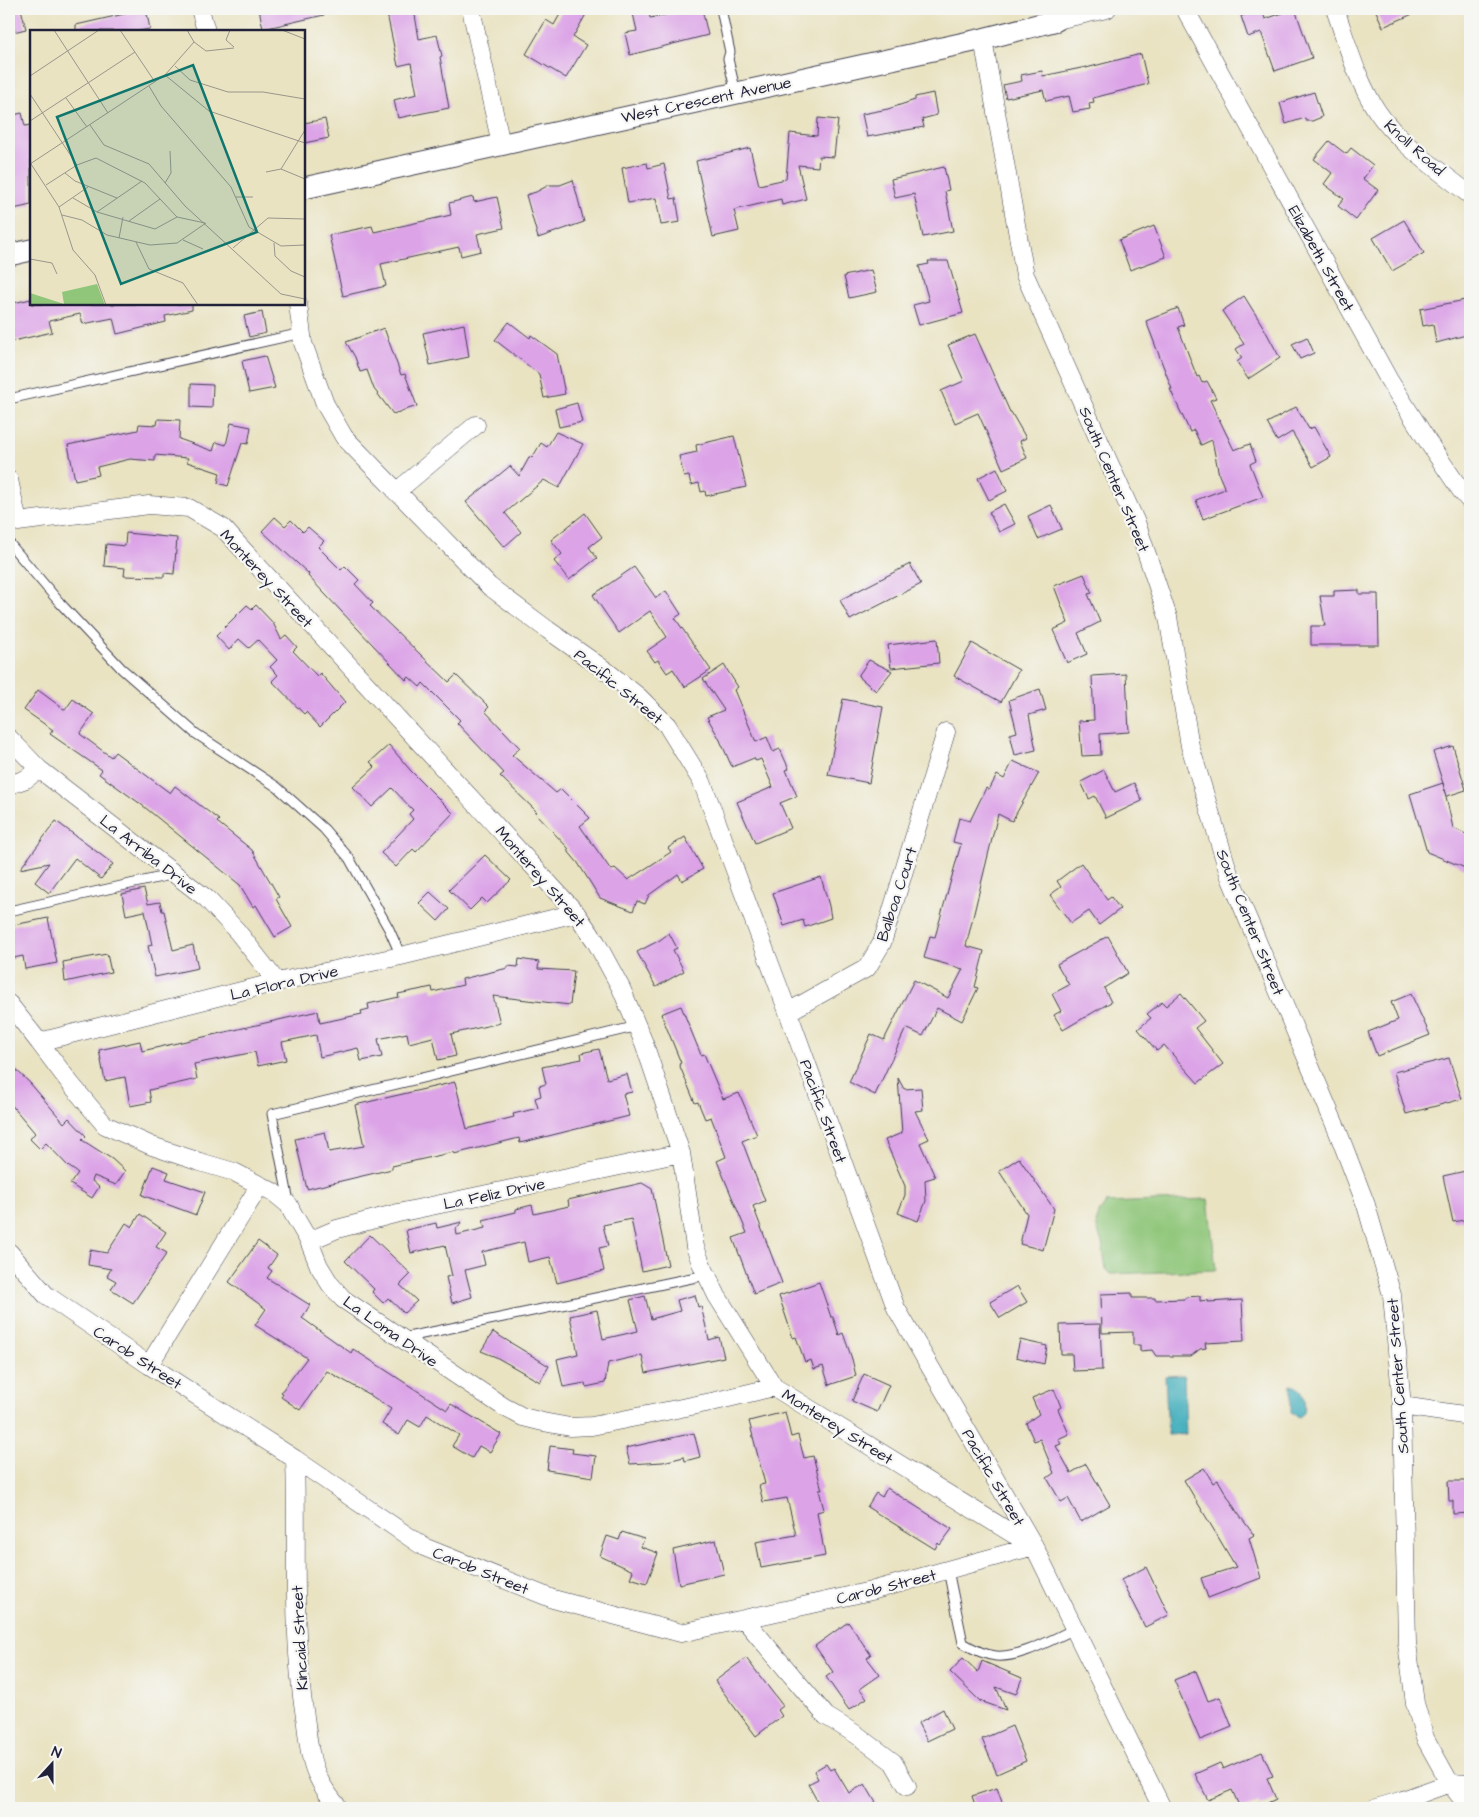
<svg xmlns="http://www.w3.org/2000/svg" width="1479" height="1817" viewBox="0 0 1479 1817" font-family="'Architects Daughter',sans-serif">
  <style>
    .green { fill: #8fc679; stroke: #58745a }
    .water { fill: #3fadbc; stroke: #30687c }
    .building { fill: #dca4e7 }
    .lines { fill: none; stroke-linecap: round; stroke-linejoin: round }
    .service-casing { stroke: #403f4f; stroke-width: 11 }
    .minor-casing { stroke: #403f4f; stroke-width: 19 }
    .tertiary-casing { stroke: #403f4f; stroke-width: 23 }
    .service { stroke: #fff; stroke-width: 9 }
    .minor { stroke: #fff; stroke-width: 18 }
    .tertiary { stroke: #fff; stroke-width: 21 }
    .labels { text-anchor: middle; stroke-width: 4.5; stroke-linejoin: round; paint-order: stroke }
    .street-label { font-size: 16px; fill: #22223b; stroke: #f6f6f2 }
    .inset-road { fill: none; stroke: #99968c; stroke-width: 1 }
    .view { fill: #0f766e; fill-opacity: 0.15; stroke: #0f766e; stroke-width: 2.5 }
    .inset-edge { fill: none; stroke: #22223b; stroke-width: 2.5 }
  </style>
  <rect width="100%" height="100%" fill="#f6f6f2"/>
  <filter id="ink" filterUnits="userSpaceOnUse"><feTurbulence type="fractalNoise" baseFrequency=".02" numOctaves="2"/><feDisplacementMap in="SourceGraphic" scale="10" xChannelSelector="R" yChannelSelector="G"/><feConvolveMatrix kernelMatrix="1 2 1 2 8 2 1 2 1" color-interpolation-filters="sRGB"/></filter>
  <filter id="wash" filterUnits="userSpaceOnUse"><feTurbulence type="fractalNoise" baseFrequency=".0096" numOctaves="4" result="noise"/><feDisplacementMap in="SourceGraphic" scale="20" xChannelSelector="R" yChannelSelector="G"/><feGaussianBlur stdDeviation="1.12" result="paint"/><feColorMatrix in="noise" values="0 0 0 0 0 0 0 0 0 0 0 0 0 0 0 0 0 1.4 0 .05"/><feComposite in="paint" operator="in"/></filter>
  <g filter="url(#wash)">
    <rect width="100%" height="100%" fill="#e9e3c2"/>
    <path class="green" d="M1208,1199L1216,1270L1110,1274L1106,1270L1102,1243L1096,1224L1100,1211L1106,1203Z"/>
    <path class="water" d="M1184,1375L1186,1434L1168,1435L1165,1376Z
      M1291,1385C1304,1387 1306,1402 1304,1413L1299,1417L1291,1413Z"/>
    <g id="blocks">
      <path class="building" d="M21,9L26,29L9,33V12Z
        M146,9L150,29L138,31H76V25Z
        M259,9H324V15L263,29Z
        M386,9H414L419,39L437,35L442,56L440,57L449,108L398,118L394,100L417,94L411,63L398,66Z
        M563,9H589L573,37L586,45L566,78L526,54L546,20L554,25Z
        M632,9H648L650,18L694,9H702L708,35L630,55L625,33L637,31Z
        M1262,9L1265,19L1295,9L1312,58L1275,71L1261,32L1248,37L1241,16Z
        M1375,9H1424L1383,27Z
        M1141,54L1148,84L1093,98L1094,102L1089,103L1090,109L1073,112L1069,96L1046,101L1043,90L1006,98L1003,85L1022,81L1021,75L1042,71L1043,76L1086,67V68Z
        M1314,92L1322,117L1312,121H1306L1305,118L1286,124L1280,103Z
        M933,93L937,115L922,119L924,127L867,137L862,114L888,109L915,100V97Z
        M22,113L25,126L31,125V205L9,210V116Z
        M818,118L838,120L834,157L819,156L818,167L798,165L806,199L782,205L781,199L734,210L739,231L713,237L696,161L750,148L759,185L786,179L790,133L817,136Z
        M325,119L329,138L304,143V123Z
        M1329,141L1346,154L1351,148L1373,165L1363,179L1378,190L1356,220L1338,206L1344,199L1324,184L1332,173L1314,159Z
        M647,163L648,168L664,164L671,199L676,198L680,222L661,225L656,198L628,203L622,168Z
        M944,167L949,190L945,191L953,231L923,237L914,194L895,198L891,179Z
        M573,180L584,222L538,238L526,195L536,192L549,185H560Z
        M473,197L474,202L497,197L504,228L477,234L481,251L461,256L459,247L381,264L386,286L343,296L329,235L372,226L374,232L451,215L449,203Z
        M1404,220L1424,253L1392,271L1373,238Z
        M1154,226L1166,257L1130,270L1119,240Z
        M928,261H948L963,313L919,325L913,305L929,301L919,266L929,264Z
        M871,270L877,292L849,298L844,276Z
        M1244,296L1264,328L1280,358L1248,379L1237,362L1242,358L1236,349L1244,344L1222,311Z
        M31,299V304H192V310L165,316L166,322L117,334L113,318L83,324L80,314L49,321L52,332L9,342V304Z
        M1470,299V334L1436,343L1433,324L1423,326L1420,309Z
        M1178,308L1184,325L1178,327L1197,377L1199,376L1202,383L1207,381L1216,398L1210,400L1234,450L1250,444L1256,461L1250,464L1263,497L1203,519L1196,500L1225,489L1219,475L1212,440L1201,445L1194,430L1190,432L1170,389H1172L1146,321Z
        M262,312L266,333L249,337L244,316Z
        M509,322L530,338L531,335L557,354L565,394L544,398L539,374L495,340Z
        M464,324L469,357L430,365L423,333Z
        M384,328L401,375L405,374L417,406L393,414L374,389L367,370L360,372L355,357L346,342Z
        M975,334L1010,412H1011L1026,438L1020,441L1027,458L1003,469L978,413L955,423L941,391L964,381L948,345Z
        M1307,337L1314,353L1300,359L1292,344Z
        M265,356L275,388L249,393L242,361Z
        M191,384L213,385L212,408L191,407Z
        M577,403L582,422L559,427L555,409Z
        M1296,407L1309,429L1314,427L1331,457L1313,467L1292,432L1277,441L1267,423Z
        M158,419L180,420L179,439L213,451L216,442L226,445L231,423L251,427L248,444L242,443L228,486L218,483L220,473L187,462L188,458L155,455V461L130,459L97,467L99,475L75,480L68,445L138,430L139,424L157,425Z
        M556,432L583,444L559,488L544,480L505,513L521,532L504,547L466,502L510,466L519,476L530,456L532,458L541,443L547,447Z
        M734,436L746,487L706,496L705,491L701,492L699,483L691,485L689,476L684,477L679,456L697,452L696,445Z
        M997,468L1007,491L989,500L978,478Z
        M1004,504L1015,524L999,532L989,512Z
        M1051,505L1062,529L1038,539L1028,516Z
        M585,513L602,537L589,547L597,558L569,580L554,561L562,554L551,540Z
        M275,517L285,526L291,520L303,532L308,527L324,541L318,547L341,570L345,566L359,580L355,584L373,603L370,606L449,682L456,675L489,707L485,711L520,748L512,755L556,793L561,789L590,818L580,826L611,870L615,868L628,880L671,852L668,848L685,837L703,869L682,881L678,874L649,895L645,904L637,901L633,911L600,898L578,863L567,850L569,849L535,813L537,812L500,776L504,773L457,723L460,720L423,683L420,687L409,677L406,680L308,576L309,574L262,531Z
        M126,533L177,538L174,574L164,573V577L124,576L125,568L104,566L106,544L125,546Z
        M910,564L921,584L850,620L840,600Z
        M634,567L656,598L666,591L681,614L675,618L711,670L685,687L673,669L667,673L658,660L655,662L647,651L667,637L650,611L619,633L593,595Z
        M1084,574L1092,593L1088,594L1100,622L1078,633L1087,654L1067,663L1053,630L1068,623L1054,586Z
        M1359,590V594H1378L1379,645H1311V626H1325L1320,596H1334V591Z
        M247,605L252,609L256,605L273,623L281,639L286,635L297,647L293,651L317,676L320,673L345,702L320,727L306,712L304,714L272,681L278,675L270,667L277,660L258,640L249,648L239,639L229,650L216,636Z
        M937,639L939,663L891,668L888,645Z
        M972,643L1019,670L1001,702L954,676Z
        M869,660L892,671L876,691L858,676Z
        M724,665L738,687L734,690L756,742L767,737L773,752L780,749L789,769L786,770L797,796L780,803L791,828L755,843L737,802L773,787L761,759L756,761L754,758L732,767L719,738L707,717L724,710L703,679Z
        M1126,674L1129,732L1100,734L1101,755L1082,756L1079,721L1094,720L1092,676Z
        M1040,689L1046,710L1029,715L1036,750L1015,755L1010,734L1017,732L1009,700Z
        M38,690L65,710L73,699L94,714L80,734L111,757L115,752L170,793L175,786L219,820L217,822L252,850L279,897L276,899L292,927L275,937L256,905L253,907L240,885L142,805L99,774L102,770L50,734L53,730L24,710Z
        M843,699L883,707L869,783L828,775Z
        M389,745L411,771L453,813L416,852L413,849L396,867L381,853L413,819L409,814L413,810L392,788L372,807L353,787L375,767L370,762Z
        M1453,746L1466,790L1447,796L1433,752Z
        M1013,761L1039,773L1012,821L998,814L966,946L984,951L975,987L978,988L962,1021L937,1008L923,1036L906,1028L875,1095L849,1082L871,1034L884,1040L914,980L948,998L963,969L924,958L930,936L935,937L961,844L953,842L959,818L970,821L986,788L989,790L997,775L1004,779Z
        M1104,770L1115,792L1134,783L1142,801L1106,818L1095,796L1089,799L1081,782Z
        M1443,783L1453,828L1470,836V870L1427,852L1410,794Z
        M56,821L113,864L101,879L75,858L49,893L35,882L49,863L20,869Z
        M485,855L511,880L487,903L482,898L470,910L449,890Z
        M1081,863L1107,900L1111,897L1120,909L1099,925L1089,911L1071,923L1050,895L1061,887L1057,881Z
        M821,877L829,906L831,918L805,927L803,920L784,926L773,893Z
        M144,889L148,904L160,902L162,911H164L173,950L193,945L198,968L155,977L148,946L152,945L145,911L126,915L122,894Z
        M430,892L449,909L438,921L419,903Z
        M48,918L57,963L25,969L23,956L9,959V926Z
        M669,933L677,948L673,950L684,971L656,987L637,952L660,940Z
        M1108,936L1128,973L1104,988L1111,1002L1063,1030L1054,1015L1061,1011L1052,994L1069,985L1057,964Z
        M107,954L111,972L65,982L63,962Z
        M519,959L539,962L538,969L574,971L570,1005L493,996L500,1023L451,1034L456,1056L438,1060L433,1037L409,1043L407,1033L378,1039L382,1057L361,1061L358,1048L320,1057L316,1035L282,1042L286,1060L258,1066L255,1052L194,1064L197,1079L149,1090L151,1102L130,1106L125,1077L105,1081L99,1050L140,1041L142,1051L318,1011L320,1023L362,1014L361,1011L369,1009L368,1004L399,997L398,994L432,987L433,992L463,985L462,979L508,968V966L518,967Z
        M1181,993L1204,1021L1195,1028L1223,1064L1198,1083L1164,1045L1157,1051L1138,1029L1151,1018L1147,1014L1162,1002L1166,1006Z
        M1411,994L1430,1035L1377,1056L1368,1032L1398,1020L1391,1002Z
        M681,1006L701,1055L704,1054L723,1099L739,1093L757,1135L742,1141L765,1201L753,1206L782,1283L754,1294L733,1238L747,1233L717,1161L726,1157L711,1117L705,1119L698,1102L695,1103L679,1064L681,1063L661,1014Z
        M599,1049L607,1079L627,1074L632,1092L623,1094L629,1116L520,1143L519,1138L454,1154V1152L392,1166V1169L307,1189L295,1139L325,1132L329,1152L364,1146L355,1105L455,1082L467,1129L514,1117L513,1114L538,1108L535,1098L541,1096L539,1086L546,1084L542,1067L582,1059L581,1053Z
        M1449,1058L1462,1099L1406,1114L1394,1072Z
        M9,1063L30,1083L64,1123L69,1118L86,1136L82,1140L112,1159L125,1171L116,1185L94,1176L92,1181L99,1187L92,1198L70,1184L78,1173L68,1166L46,1143L40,1149L30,1139L35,1133L9,1102Z
        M898,1078L904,1089L921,1088L923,1110L915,1111L929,1139L920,1143L935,1177L925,1180L926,1201L918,1221L898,1213L905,1195V1186L885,1140L902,1133Z
        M1019,1158L1054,1209L1043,1250L1020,1244L1027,1214L999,1171Z
        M153,1166L169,1172L166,1179L205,1192L196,1215L142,1195Z
        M1470,1170V1219L1453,1222L1443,1176Z
        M642,1183L652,1189L668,1265L642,1271L631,1219L603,1225L608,1246L599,1248L604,1271L557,1283L550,1257L528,1262L524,1242L482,1252L485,1265L465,1270L472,1297L452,1303L446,1277L452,1276L445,1245L411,1253L406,1230L436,1223L437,1228L462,1222L456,1229L457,1235L485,1228L483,1220L516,1212V1209L532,1205L534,1214L569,1206L568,1200Z
        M140,1214L166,1232L156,1247L167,1253L133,1303L111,1289L116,1281L107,1276L111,1269L88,1265L90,1250L107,1253L126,1223L132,1227Z
        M370,1235L411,1274L400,1285L417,1301L404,1313L388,1298L383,1303L372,1292L374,1289L345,1261Z
        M258,1241L277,1255L268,1268L272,1271L267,1278L310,1305L302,1318L351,1353L353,1349L447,1410L451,1404L501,1434L490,1452L479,1446L472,1458L452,1446L459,1435L427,1415L420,1427L408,1420L399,1435L382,1424L391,1409L370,1395L327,1371L300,1410L281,1397L283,1393L281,1392L307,1358L255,1325L266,1309L229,1282Z
        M819,1282L831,1317H833L839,1335L843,1333L852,1359L856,1376L829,1385L823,1366L814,1369L811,1360L805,1362L796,1337L793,1338L779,1296Z
        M1017,1286L1027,1302L1000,1318L990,1302Z
        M1132,1293V1298H1155V1300L1185,1299L1186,1297L1200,1296V1301L1208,1300V1302L1242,1300L1244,1341L1205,1343L1206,1348L1200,1349L1191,1356H1156L1152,1350L1140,1351V1345H1133V1332L1102,1333L1101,1294Z
        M695,1295L698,1307L701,1306L709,1340L719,1337L724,1357L646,1373L642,1355L608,1363L605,1383L586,1387L585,1383L563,1387L557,1359L578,1354L570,1316L597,1310L603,1339L638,1331L630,1300L645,1296L651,1319L680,1311L677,1300Z
        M1100,1324L1102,1370L1073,1371L1072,1354H1061L1060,1325Z
        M493,1332L549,1366L540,1382L496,1357L481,1351Z
        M1020,1340L1047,1346L1044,1364L1016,1357Z
        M864,1374L889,1385L877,1412L852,1401Z
        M1054,1389L1061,1407L1058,1409L1069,1434L1058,1439L1061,1444L1056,1446L1071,1473L1086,1464L1110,1505L1081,1522L1068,1498L1061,1502L1047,1478L1054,1473L1040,1439L1034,1441L1026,1423L1039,1414L1032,1398Z
        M785,1412L791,1437L798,1435L804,1458L813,1456L822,1490H819L824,1510L817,1512L825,1556L761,1568L756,1542L796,1535L787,1498L763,1502L759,1485L765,1484L749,1421Z
        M694,1433L700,1457L685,1461L684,1457L663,1462L630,1464L626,1448Z
        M550,1446L573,1449L572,1453L596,1456L593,1477L547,1470Z
        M1204,1468L1213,1483L1218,1480L1237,1512L1254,1535L1249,1538L1261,1578L1208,1598L1201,1578L1236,1567L1184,1480Z
        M1448,1481H1470V1513L1453,1514V1501H1449Z
        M887,1488L952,1529L940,1545L938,1543L935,1549L867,1507L876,1493L882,1497Z
        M622,1532L644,1539L641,1547L658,1553L647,1583L630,1578L633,1571L600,1556L607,1536L619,1540Z
        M716,1540L724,1574L679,1584L673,1550Z
        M1146,1567L1169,1615L1145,1627L1121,1580Z
        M848,1622L871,1655L867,1658L880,1675L860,1689L867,1698L849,1710L826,1677L833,1672L815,1646Z
        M746,1658L783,1706L778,1710L782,1716L756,1736L715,1681Z
        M963,1658L978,1672L982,1661L1022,1678L1016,1694L996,1687L1006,1710L980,1701L950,1672Z
        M1196,1671L1208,1701L1220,1697L1232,1727L1200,1740L1174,1680Z
        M943,1709L952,1729L927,1741L918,1723Z
        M1012,1726L1026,1761L997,1774L982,1739Z
        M1262,1752L1273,1776L1267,1778L1276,1799L1261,1806L1259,1802L1244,1808H1240L1232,1790L1208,1800L1195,1774L1220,1763L1223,1769Z
        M826,1764L830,1770L834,1768L849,1793L865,1784L879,1808H821L808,1784L818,1779L814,1771Z
        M997,1788L1004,1808H976L972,1796Z"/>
    </g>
  </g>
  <g filter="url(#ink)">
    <use href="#blocks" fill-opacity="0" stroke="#403f4f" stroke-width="1"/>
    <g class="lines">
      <g class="service-casing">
        <path id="service" d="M721,9L730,52L728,59L736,93
          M9,399L302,333
          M9,543L60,603L122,669L195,733L277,787L324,829L349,858L389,929L401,956
          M9,911L175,874
          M289,1202L272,1114L638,1026
          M403,1338L706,1275
          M948,1570L963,1643C973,1649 985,1655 996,1656C1021,1658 1052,1639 1075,1629"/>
      </g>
      <g class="minor-casing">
        <path id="minor" d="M200,9L206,31
          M471,9L501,144
          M1185,9L1389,380L1432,448L1462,492L1470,501
          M1335,9C1347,43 1357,81 1377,111C1399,144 1439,170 1470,195
          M1057,20L1107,9
          M983,39L1025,275L1137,525L1168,617L1190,746L1230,877L1338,1132L1366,1205L1392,1295L1402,1406L1407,1643L1415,1703L1425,1738L1450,1783L1469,1808
          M298,304L303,343L325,404L344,437L489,586L548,630L605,670L639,697L667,725L702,782L788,1012L896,1308L1034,1546L1162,1808
          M9,480L18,522L149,505L189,508L223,528L576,913L596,942L621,988L644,1043L681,1153L695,1247L701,1263L717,1296L774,1387L1031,1545
          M396,492L476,425
          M9,738L39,769L207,899L237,931L277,982
          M9,785L26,779L39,769
          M9,1004L39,1042L277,982L401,956L576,913
          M788,1012L867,968L882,943L946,732
          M39,1042L70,1083L105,1125L152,1146L200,1162L234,1172L273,1192L289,1205L292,1212L309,1241L319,1266L330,1284L343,1299L504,1407L523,1417L543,1422L570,1427L592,1426L716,1401L774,1387
          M309,1241L337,1229L398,1213L681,1153
          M9,1252L46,1295L149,1365L295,1459L424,1547L553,1599L681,1633L871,1591L1034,1546
          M149,1365L260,1185
          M1402,1406L1470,1416
          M295,1459C298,1545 291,1632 305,1717C308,1737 309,1759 318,1777C323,1788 331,1799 339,1808
          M744,1619L826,1716L857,1735L893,1762L907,1786
          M1376,1808L1400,1801L1450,1783L1470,1784"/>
      </g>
      <g class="tertiary-casing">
        <path id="tertiary" d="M304,188L983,39L1057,20L1054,9
          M9,255L31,250"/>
      </g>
      <use href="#service" class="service"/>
      <use href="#minor" class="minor"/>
      <use href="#tertiary" class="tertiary"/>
    </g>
  </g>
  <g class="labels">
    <g class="street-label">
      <text transform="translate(706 99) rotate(-12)" y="6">West Crescent Avenue</text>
      <text transform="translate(1415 147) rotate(42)" y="6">Knoll Road</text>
      <text transform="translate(1322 258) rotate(61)" y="6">Elizabeth Street</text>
      <text transform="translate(1115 479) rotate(67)" y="6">South Center Street</text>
      <text transform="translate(267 578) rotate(47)" y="6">Monterey Street</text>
      <text transform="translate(619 686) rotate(39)" y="6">Pacific Street</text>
      <text transform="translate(149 854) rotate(38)" y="6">La Arriba Drive</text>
      <text transform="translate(541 876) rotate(49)" y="6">Monterey Street</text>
      <text transform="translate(896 894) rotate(-72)" y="6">Balboa Court</text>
      <text transform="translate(1251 922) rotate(68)" y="6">South Center Street</text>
      <text transform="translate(284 982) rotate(-13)" y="6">La Flora Drive</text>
      <text transform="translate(824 1111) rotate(70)" y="6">Pacific Street</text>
      <text transform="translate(494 1193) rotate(-12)" y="6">La Feliz Drive</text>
      <text transform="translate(391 1331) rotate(35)" y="6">La Loma Drive</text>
      <text transform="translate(138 1357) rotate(33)" y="6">Carob Street</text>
      <text transform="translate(1397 1376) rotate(-94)" y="6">South Center Street</text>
      <text transform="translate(838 1426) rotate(32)" y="6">Monterey Street</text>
      <text transform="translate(994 1477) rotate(60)" y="6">Pacific Street</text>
      <text transform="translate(481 1570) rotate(22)" y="6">Carob Street</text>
      <text transform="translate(886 1586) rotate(-14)" y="6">Carob Street</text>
      <text transform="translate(299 1638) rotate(-93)" y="6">Kincaid Street</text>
    </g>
  </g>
  <g transform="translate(30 30)">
    <rect width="275" height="275" fill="#e9e3c2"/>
    <path d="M67,254L75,275H0V263L34,274L32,262Z" fill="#8fc679"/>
    <path class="inset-road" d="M24,0L78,83M90,0L125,52M157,0L164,12L176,21L204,18M200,0L196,10L204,17M252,0L275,9M145,36L160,50L198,62H233L275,69M135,45L179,81L275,113M0,46L69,0M119,56L131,76L201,157L219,197L251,216L275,215M0,64L47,135L66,128L115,153L147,187L175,193M36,68L57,97M0,91L105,22M60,95L74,115L119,134L155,176L251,264L275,269M0,134L135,45L164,12M1,134L29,177L43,220L65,245L76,275M251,139L275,100M236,142L251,139L275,149M35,143L45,151L87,168M135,153L141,143L140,121M16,155L47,135M206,167H223M43,168L67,182L112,151M29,177L58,157M67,182L125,199L147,187M32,185L52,190L77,205L120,215L147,213L176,193M99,191L130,169M89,208L93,187M153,210L173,219M106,212L119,239L153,253L168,275M244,213L245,226L261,241L275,247M203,218L238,188L275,189M0,229L22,233L27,244"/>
    <path class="view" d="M163,35L227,202L91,254L27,87Z"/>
    <rect width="275" height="275" class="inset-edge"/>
  </g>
  <rect width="1479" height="1817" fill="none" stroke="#f6f6f2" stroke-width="30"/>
  <g transform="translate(52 1764) rotate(21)" stroke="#f6f6f2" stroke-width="4" paint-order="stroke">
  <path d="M0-4L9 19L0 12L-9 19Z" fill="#22223b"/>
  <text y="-8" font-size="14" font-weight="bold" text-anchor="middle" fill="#22223b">N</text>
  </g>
</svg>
